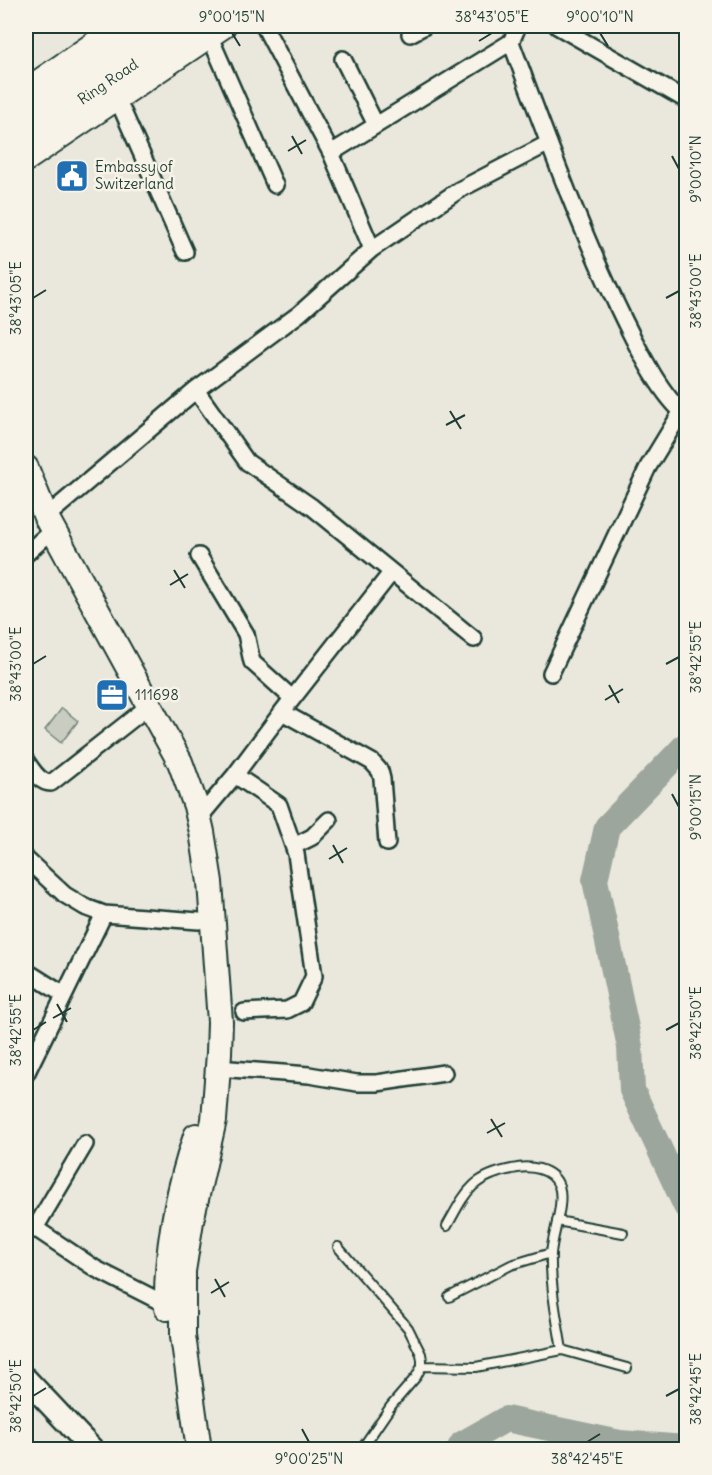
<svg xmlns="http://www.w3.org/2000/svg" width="712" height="1475" viewBox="0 0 712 1475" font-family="Delius,sans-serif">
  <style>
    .green { fill: #c8ccc1; stroke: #74847a; stroke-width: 1.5 }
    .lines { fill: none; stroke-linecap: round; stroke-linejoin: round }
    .river { stroke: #9ca69c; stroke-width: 26 }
    .lane-casing { stroke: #1f3d34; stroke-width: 12 }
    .street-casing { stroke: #1f3d34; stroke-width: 20 }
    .secondary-casing { stroke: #1f3d34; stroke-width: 26 }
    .primary-casing { stroke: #1f3d34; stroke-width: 28 }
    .highway-casing { stroke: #1f3d34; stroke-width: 32 }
    .lane { stroke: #f7f3e8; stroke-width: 8 }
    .street { stroke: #f7f3e8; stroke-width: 15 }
    .secondary { stroke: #f7f3e8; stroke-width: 21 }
    .primary { stroke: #f7f3e8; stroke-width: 24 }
    .highway { stroke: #f7f3e8; stroke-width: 27 }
    .ticks { fill: none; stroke: #1f3d34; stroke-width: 2 }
    .labels { text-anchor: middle; stroke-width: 5; stroke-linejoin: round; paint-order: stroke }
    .street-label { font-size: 15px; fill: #1f3d34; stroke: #f7f3e8 }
    .poi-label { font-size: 15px; fill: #1f3d34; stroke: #f7f3e8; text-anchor: start }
    .neatline { fill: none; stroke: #1f3d34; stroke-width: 2 }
    .ticks-label { font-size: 15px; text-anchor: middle; fill: #1f3d34 }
  </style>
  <rect width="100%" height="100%" fill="#eae8dd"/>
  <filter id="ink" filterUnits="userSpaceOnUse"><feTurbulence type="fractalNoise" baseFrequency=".0167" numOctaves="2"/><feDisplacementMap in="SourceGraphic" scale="12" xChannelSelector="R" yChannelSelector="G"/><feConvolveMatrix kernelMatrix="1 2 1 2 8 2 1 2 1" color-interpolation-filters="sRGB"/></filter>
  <g filter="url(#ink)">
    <path class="green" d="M62,708L78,721L61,743L45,730Z"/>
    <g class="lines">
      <path class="river" d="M686,745L607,827L595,880L630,1047L632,1090L686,1206
        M459,1450L462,1444L506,1419L620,1443L686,1448"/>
      <g class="lane-casing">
        <path id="lane" d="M557,1221L623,1233
          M447,1226C466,1192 471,1177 512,1169C528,1165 552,1167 559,1186C565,1204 552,1235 551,1254C550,1286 557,1319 562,1350
          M338,1247L408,1328L421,1354L422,1360V1366L416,1377L391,1406L361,1450
          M449,1297L511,1265L551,1253
          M422,1366L476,1367L562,1350L627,1368"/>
      </g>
      <g class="street-casing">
        <path id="street" d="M264,26L331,153L511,42
          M518,26L511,42C546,136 580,230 624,320C638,348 661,396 686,415
          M557,26L686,100
          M410,34L425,26
          M209,35L275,185
          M343,59L376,125
          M117,98L185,252
          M372,249L459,190L549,143
          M196,390L247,462L312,507L474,639
          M46,517L196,390L299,314L372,249L331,153
          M26,554L47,535
          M199,556L246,634L252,662L292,698
          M551,673L648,467L682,411
          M282,712L372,762L380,771L382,779L387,843
          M26,761C32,769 39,783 51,783L140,713
          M235,775L279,805L296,854L314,976L301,1003L287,1010L244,1012
          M199,818L235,775L282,712L391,573
          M294,846L312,837L329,820
          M26,859L65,895L85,907L104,914L199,921
          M26,971L64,995
          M218,1068L309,1075L357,1083H377L444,1073
          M26,1074L104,914
          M26,1222L96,1269L167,1305L174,1303
          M34,1230L85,1144"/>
      </g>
      <g class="secondary-casing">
        <path id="secondary" d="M26,1379L93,1450"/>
      </g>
      <g class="primary-casing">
        <path id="primary" d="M26,91L121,26
          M26,159L223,26
          M26,468L46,517L180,762L196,806L202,832L210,882L220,1022L219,1053L214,1120L191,1221L183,1271V1336L199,1450
          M167,1308C166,1249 177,1193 196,1136"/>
      </g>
      <g class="highway-casing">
        <path id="highway" d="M26,113L156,26
          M26,137L130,68L190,26"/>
      </g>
      <use href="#lane" class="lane"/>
      <use href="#street" class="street"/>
      <use href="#secondary" class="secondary"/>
      <use href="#primary" class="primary"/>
      <use href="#highway" class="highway"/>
    </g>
  </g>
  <path class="ticks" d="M232,33L240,46M600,33L608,46M479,41L492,33M292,136L302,154M288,151L306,140M672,156L679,169M33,298L46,290M666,298L679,291M450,411L461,429M446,425L465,415M174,570L185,588M170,585L188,574M33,664L46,656M666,664L679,657M609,685L619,703M605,700L623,689M672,794L679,807M333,845L343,863M329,859L347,848M57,1004L67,1022M53,1018L71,1008M33,1030L46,1022M666,1030L679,1023M491,1119L502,1137M487,1133L505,1123M215,1279L225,1297M211,1293L229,1282M33,1396L46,1388M666,1396L679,1389M302,1429L309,1442M587,1442L600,1434"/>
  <defs>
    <g id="civic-square" transform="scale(1.725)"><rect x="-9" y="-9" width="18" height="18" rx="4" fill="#1f6fb2" stroke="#f7f3e8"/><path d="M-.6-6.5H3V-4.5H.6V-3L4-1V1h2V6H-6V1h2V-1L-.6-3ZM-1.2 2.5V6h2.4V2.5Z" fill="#fff"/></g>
    <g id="office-square" transform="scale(1.725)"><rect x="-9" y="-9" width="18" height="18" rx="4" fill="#1f6fb2" stroke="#f7f3e8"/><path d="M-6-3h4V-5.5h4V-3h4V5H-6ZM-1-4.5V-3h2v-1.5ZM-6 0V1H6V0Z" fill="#fff"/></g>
  </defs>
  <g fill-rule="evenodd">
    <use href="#civic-square" x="72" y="176"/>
    <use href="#office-square" x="112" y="695"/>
  </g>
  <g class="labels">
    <g class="street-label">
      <text transform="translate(108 82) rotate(-34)" y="5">Ring Road</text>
    </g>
    <g class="poi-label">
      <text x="95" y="172">Embassy of<tspan x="95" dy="17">Switzerland</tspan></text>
      <text x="135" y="700">111698</text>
    </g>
  </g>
  <rect width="712" height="1475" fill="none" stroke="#f7f3e8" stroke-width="66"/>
  <rect x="33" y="33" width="646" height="1409" class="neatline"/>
  <g class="ticks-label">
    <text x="232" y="22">9°00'15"N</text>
    <text x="492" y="22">38°43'05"E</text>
    <text x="600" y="22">9°00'10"N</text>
    <text transform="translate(696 169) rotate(-90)" y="5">9°00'10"N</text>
    <text transform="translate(696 291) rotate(-90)" y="5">38°43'00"E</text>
    <text transform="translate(16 298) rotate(-90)" y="5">38°43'05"E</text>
    <text transform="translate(696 657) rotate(-90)" y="5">38°42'55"E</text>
    <text transform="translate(16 664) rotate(-90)" y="5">38°43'00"E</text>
    <text transform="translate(696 807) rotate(-90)" y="5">9°00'15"N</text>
    <text transform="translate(696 1023) rotate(-90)" y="5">38°42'50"E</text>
    <text transform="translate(16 1030) rotate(-90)" y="5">38°42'55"E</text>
    <text transform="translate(696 1389) rotate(-90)" y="5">38°42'45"E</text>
    <text transform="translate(16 1396) rotate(-90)" y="5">38°42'50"E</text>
    <text x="309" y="1464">9°00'25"N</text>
    <text x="587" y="1464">38°42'45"E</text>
  </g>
</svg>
